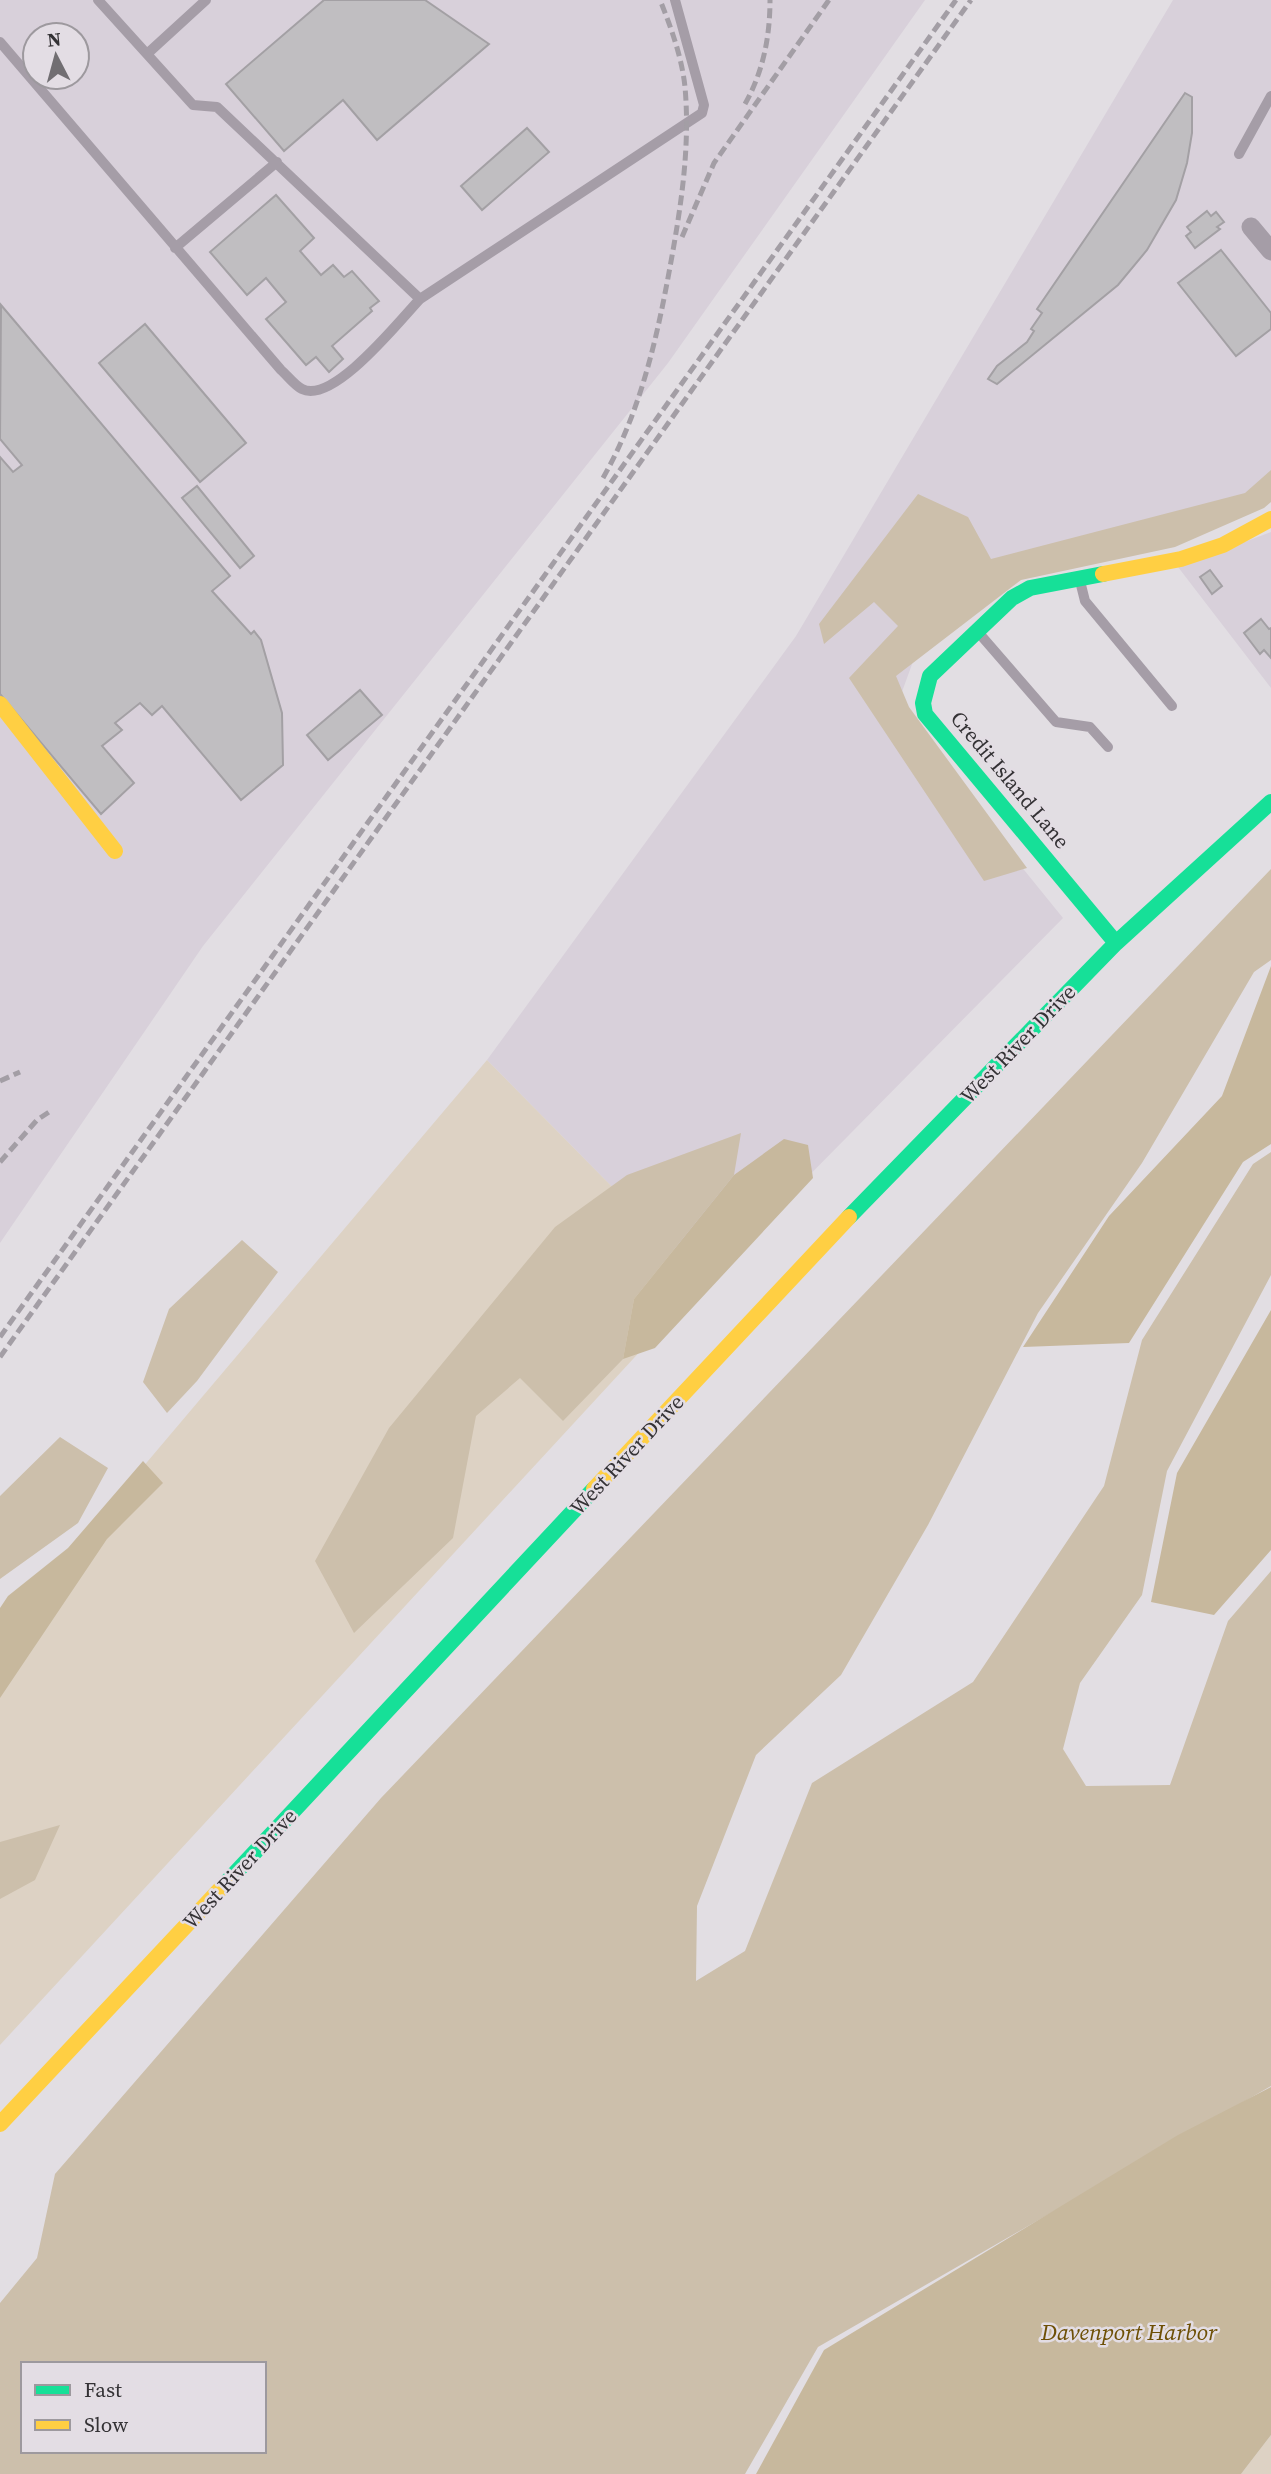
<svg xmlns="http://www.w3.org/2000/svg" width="1271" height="2474" viewBox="0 0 1271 2474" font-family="'Source Serif 4',serif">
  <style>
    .built { fill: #d8d0da; fill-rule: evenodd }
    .green { fill: #ddd2c4 }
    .forest { fill: #ccbfab; fill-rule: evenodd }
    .water { fill: #c7b89d }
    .building { fill: #c0bec1; stroke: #a3a0a4; stroke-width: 2 }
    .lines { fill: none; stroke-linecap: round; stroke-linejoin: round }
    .lane { stroke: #a59da7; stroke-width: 10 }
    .street { stroke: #a59da7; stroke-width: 19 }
    .fast { stroke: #16e098; stroke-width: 16 }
    .slow { stroke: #ffcf43; stroke-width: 16 }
    .rail { stroke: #a39ea5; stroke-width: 5; stroke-dasharray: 10 5; stroke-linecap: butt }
    .labels { text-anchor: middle; stroke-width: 5; stroke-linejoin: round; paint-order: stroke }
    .street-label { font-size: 21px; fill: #343235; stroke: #e3dde4 }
    .water-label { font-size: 23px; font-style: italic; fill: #6d4f05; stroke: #e3dde4 }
  </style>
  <rect width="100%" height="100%" fill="#e2dee3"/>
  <path class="built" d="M0,0H925L668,363L203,946L0,1243ZM35,35H77V77H35Z
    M1173,0H1271V491L1028,569L919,645L895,711L1063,918L705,1281L487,1060L796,636Z
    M1271,532V688L1178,567Z"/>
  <path class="green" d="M487,1060L705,1281L0,2045V1636Z
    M1271,2435V2474H1241Z"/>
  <path class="forest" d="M1271,470V502L1264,508L1175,547L1021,580L896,676L909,707L1027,868L984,881L849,678L898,626L874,602L824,644L819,624L918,494L968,517L991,559L1245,493Z
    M1271,869V960L1254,972L1142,1163L1038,1313L928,1525L841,1675L756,1755L697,1906L696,1981L745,1951L812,1783L973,1682L1104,1486L1142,1340L1253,1164L1271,1152V1275L1167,1471L1142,1595L1080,1683L1063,1749L1086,1786L1170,1785L1228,1621L1271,1571V2086L818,2347L745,2474H0V2303L37,2258L55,2174L381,1798ZM23,2364H264V2451H23Z
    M741,1133L734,1175L634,1299L623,1359L563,1421L520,1378L476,1416L453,1538L354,1633L315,1561L389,1428L555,1227L627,1175Z
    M242,1240L278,1272L197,1381L167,1413L143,1382L169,1309Z
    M60,1437L108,1468L78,1523L0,1579V1496Z
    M60,1825L35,1880L0,1899V1842Z"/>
  <path class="water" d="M1271,966V1144L1243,1162L1129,1343L1023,1347L1109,1216L1222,1096Z
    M784,1139L808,1145L813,1178L655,1348L623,1359L634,1299L734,1175Z
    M1271,1310V1550L1214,1615L1151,1602L1177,1473Z
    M143,1461L163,1483L107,1539L0,1698V1608L8,1596L68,1548Z
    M1271,2087V2435L1241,2474H756L824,2350L1178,2135Z"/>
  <path class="building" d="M324,0H425L489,44L377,140L343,100L284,151L226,84Z
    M1185,93L1192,97V133L1187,163L1176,200L1147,250L1118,285L997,384L988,379L997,366L1027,342L1034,331L1031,329L1042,313L1037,309Z
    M527,128L549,152L482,210L461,186Z
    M276,195L314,238L300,251L321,275L333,265L344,277L352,271L379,301L370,308L372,311L332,346L343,359L329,372L316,357L306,365L266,319L286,302L266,278L247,295L210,252Z
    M1207,211L1211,216L1216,212L1224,222L1217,227L1220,229L1195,248L1186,236L1191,232L1187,227Z
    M1221,250L1271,313V329L1236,356L1178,283Z
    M1,305L230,576L212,591L251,634L254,631L261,640L282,713L283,765L241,800L162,706L152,715L140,703L115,723L122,730L102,746L134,783L101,814L0,694V457L13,472L22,465L0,439Z
    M145,324L246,443L200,482L99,363Z
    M197,486L254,556L240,568L182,498Z
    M1210,570L1222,586L1212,594L1200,577Z
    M1261,619L1269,629L1271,628V658L1264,650L1260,654L1244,633Z
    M360,690L382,715L328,760L307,735Z"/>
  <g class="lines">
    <path class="lane" d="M98,0L193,105L217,107L420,299L702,113L704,105L675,0
      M0,42L281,370C287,375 294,385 302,389C333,405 400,320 420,299
      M147,54L206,0
      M1239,154L1271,96
      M175,248L277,162
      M1080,581L1085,601L1172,706
      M978,632L1056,722L1090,727L1108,747"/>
    <path class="street" d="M1251,227L1271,251"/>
    <path class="fast" d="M1103,574L1030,588L1012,598L930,676L923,703L925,714L1116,943
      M849,1217L1116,943L1271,802
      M226,1883L594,1489"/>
    <path class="slow" d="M1103,574L1181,559L1223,545L1271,519
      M0,704L115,851
      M594,1489L849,1217
      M0,2124L226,1883"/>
    <path class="rail" d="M745,104C763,72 770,37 770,0
      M682,237L714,163L829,0
      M603,478C642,409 658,334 672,256C682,200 690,144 685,87C682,58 671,27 660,0
      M0,1081L20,1072
      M0,1162L37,1120L52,1110
      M0,1337L956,0
      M0,1357L971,0"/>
  </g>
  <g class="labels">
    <g class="street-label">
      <text transform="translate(1010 780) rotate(50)" y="7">Credit Island Lane</text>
      <text transform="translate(1018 1044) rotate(-46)" y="7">West River Drive</text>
      <text transform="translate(627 1455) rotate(-47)" y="7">West River Drive</text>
      <text transform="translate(240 1869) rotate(-47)" y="7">West River Drive</text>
    </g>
    <g class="water-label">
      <text x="1129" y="2340">Davenport Harbor</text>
    </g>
  </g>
  <rect x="21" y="2362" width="245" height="91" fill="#e3dde4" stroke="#9d999e" stroke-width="2"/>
  <rect x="35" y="2385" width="35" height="10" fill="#16e098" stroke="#9d999e" stroke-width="2"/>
  <text x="84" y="2397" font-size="21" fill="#343235">Fast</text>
  <rect x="35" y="2420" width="35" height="10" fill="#ffcf43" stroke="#9d999e" stroke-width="2"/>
  <text x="84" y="2432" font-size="21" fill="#343235">Slow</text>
  <g transform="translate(56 56) rotate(354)"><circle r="33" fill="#e3dde4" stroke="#9d999e" stroke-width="2"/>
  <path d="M0-5L12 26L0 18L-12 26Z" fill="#716e72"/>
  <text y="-10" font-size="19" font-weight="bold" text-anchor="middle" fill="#343235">N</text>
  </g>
</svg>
